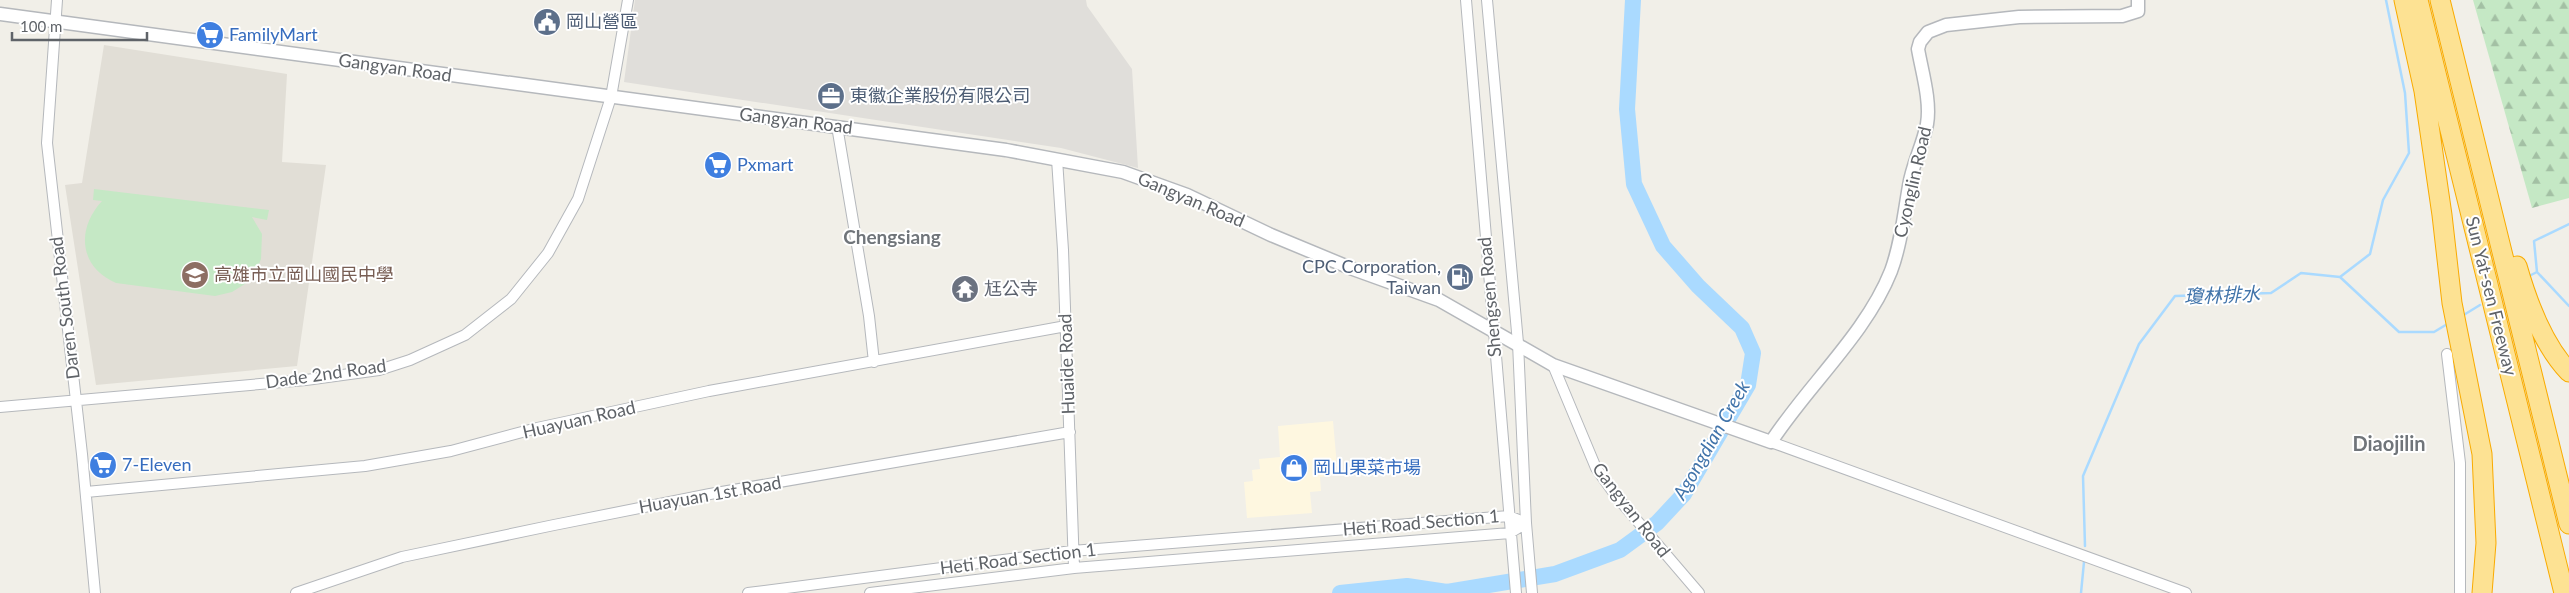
<svg xmlns="http://www.w3.org/2000/svg" width="2569" height="593" viewBox="0 0 2569 593" font-family="Lato,'Noto Sans TC',sans-serif">
  <style>
    .commercial { fill: #fef7e0 }
    .industrial { fill: #e0deda }
    .education { fill: #e1ded6 }
    .forest { fill: url(#forest-firs) }
    .pitch { fill: #c5e8c5 }
    .lines { fill: none; stroke-linecap: round; stroke-linejoin: round }
    .stream { stroke: #aadaff; stroke-width: 2.5 }
    .river { stroke: #aadaff; stroke-width: 16 }
    .minor-casing { stroke: #b5b8bc; stroke-width: 12 }
    .tertiary-casing { stroke: #b5b8bc; stroke-width: 15 }
    .motorway-casing { stroke: #f9ab00; stroke-width: 21 }
    .minor { stroke: #fff; stroke-width: 10 }
    .tertiary { stroke: #fff; stroke-width: 12 }
    .motorway { stroke: #fde293; stroke-width: 19 }
    .labels { text-anchor: middle; stroke-width: 4; stroke-linejoin: round; paint-order: stroke }
    .service-label { font-size: 18px; fill: #4e5e75; stroke: #fff; text-anchor: start }
    .shop-label { font-size: 18px; fill: #366cbe; stroke: #fff; text-anchor: start }
    .street-label { font-size: 18px; fill: #5f6368; stroke: #fff }
    .education-label { font-size: 18px; fill: #785e54; stroke: #fff; text-anchor: start }
    .worship-label { font-size: 18px; fill: #5b616d; stroke: #fff; text-anchor: start }
    .neighbourhood-label { font-size: 19px; font-weight: bold; fill: #70757a; stroke: #fff }
    .water-label { font-size: 19px; font-style: italic; fill: #4174aa; stroke: #fff }
    .quarter-label { font-size: 20px; font-weight: bold; fill: #70757a; stroke: #fff }
  </style>
  <defs>
    <pattern id="forest-firs" width="22" height="20" patternUnits="userSpaceOnUse" patternTransform="scale(1.25)"><rect width="22" height="20" fill="#c5e8c5"/><path d="M5 1l3.5 6h-7zM16 11l3.5 6h-7z" fill="#a3c0a4"/></pattern>
  </defs>
  <rect width="100%" height="100%" fill="#f1efe8"/>
  <path class="commercial" d="M1333,421L1337,466L1329,467V476L1320,477L1321,491L1310,492L1312,513L1247,518L1244,482L1253,481L1252,470L1260,469L1259,459L1280,457L1278,426Z"/>
  <path class="industrial" d="M635,0H1086L1087,6L1132,69L1138,168L1061,148L624,82Z"/>
  <path class="education" d="M104,45L287,74L282,162L326,165L297,366L96,385L65,185L82,183Z"/>
  <path class="forest" d="M2473,0H2569V198L2532,208Z"/>
  <path class="pitch" d="M94,189L269,210L267,220L252,217L262,234L261,259L253,279L232,292L215,296L116,283C79,267 76,229 102,201L93,200Z"/>
  <g class="lines">
    <path class="stream" d="M2537,272L2534,241L2569,224
      M2340,277L2370,254L2383,200L2409,153L2405,93L2386,0
      M2527,277L2537,272L2569,306
      M2462,316L2480,305
      M2085,546L2083,476L2139,344L2175,296L2271,293L2301,273L2340,277L2399,332H2434L2449,323
      M2081,593L2084,562"/>
    <path class="river" d="M1340,593L1407,586L1447,592L1555,574L1620,550L1657,523L1684,494L1748,385L1753,353L1742,328L1698,286L1663,246L1634,184L1627,109L1633,0"/>
    <g class="minor-casing">
      <path id="minor" d="M57,0L47,143L82,454L95,593
        M1466,0L1516,593
        M1487,0L1518,343L1526,523L1532,593
        M837,126L869,316L874,362
        M1057,159L1063,250L1074,568
        M2447,354L2460,463V593
        M1553,365L1596,468L1616,496L1699,593
        M0,407L306,380L379,370L410,360L465,335L511,299L548,253L578,199L611,97L628,0
        M1771,442L2186,593
        M86,492L365,466L451,451L537,428L709,391L1066,326
        M296,593L402,557L554,525L710,494L1070,432
        M748,593L1072,551L1509,516L1526,523
        M870,593L1074,568L1510,533L1526,523"/>
    </g>
    <g class="tertiary-casing">
      <path id="tertiary" d="M0,14L1006,150L1123,172L1187,195L1271,235L1353,269L1439,300L1553,365L1771,442C1808,385 1866,334 1891,271C1901,244 1904,214 1909,186C1912,165 1923,145 1927,124C1931,101 1922,72 1918,49L1920,42L1928,32L1946,25L2019,17L2122,16L2138,11V0"/>
    </g>
    <g class="motorway-casing">
      <path id="motorway" d="M2404,0L2424,91L2442,215L2452,303L2482,454L2486,543L2482,593
        M2418,0L2564,593
        M2440,0L2569,524
        M2517,266C2527,301 2543,345 2569,372"/>
    </g>
    <use href="#minor" class="minor"/>
    <use href="#tertiary" class="tertiary"/>
    <use href="#motorway" class="motorway"/>
  </g>
  <defs>
    <g id="civic-disc" transform="scale(1.4375)"><circle r="9.5" fill="#5c6f8a" stroke="#fff"/><path d="M-.6-6.5H3V-4.5H.6V-3L4-1V1h2V6H-6V1h2V-1L-.6-3ZM-1.2 2.5V6h2.4V2.5Z" fill="#fff"/></g>
    <g id="supermarket-disc" transform="scale(1.4375)"><circle r="9.5" fill="#3f7fe0" stroke="#fff"/><path d="M-6-5.5h2.5l.6 2H6L4.5 2H-2.5L-4.4-4H-6ZM-1.5 3.2a1.3 1.3 0 1 0 .1 0ZM3 3.2a1.3 1.3 0 1 0 .1 0Z" fill="#fff"/></g>
    <g id="office-disc" transform="scale(1.4375)"><circle r="9.5" fill="#5c6f8a" stroke="#fff"/><path d="M-6-3h4V-5.5h4V-3h4V5H-6ZM-1-4.5V-3h2v-1.5ZM-6 0V1H6V0Z" fill="#fff"/></g>
    <g id="school-disc" transform="scale(1.4375)"><circle r="9.5" fill="#8d6e63" stroke="#fff"/><path d="M0-5L7-2L0 1L-7-2ZM-4 1L0 2.5L4 1V4Q0 6-4 4Z" fill="#fff"/></g>
    <g id="fuel-disc" transform="scale(1.4375)"><circle r="9.5" fill="#5c6f8a" stroke="#fff"/><path d="M-5.5-6h7V0h2V4h1.3V-2.5L3-4.5l.8-.8L6-3V5H2.5V1h-1V6h-7ZM-4.2-4.7v3.2H.2V-4.7Z" fill="#fff"/></g>
    <g id="temple-disc" transform="scale(1.4375)"><circle r="9.5" fill="#6b7280" stroke="#fff"/><path d="M0-6L5-2H3V0L6.5 2.5H4V6H1.5V3h-3V6H-4V2.5H-6.5L-3 0V-2H-5Z" fill="#fff"/></g>
    <g id="shop-disc" transform="scale(1.4375)"><circle r="9.5" fill="#3f7fe0" stroke="#fff"/><path d="M-5-2.5h2.3a2.7 3.5 0 0 1 5.4 0H5L5.5 6h-11ZM-1.5-2.5h3a1.5 2.3 0 0 0-3 0Z" fill="#fff"/></g>
  </defs>
  <g fill-rule="evenodd">
    <use href="#civic-disc" x="547" y="22"/>
    <use href="#supermarket-disc" x="210" y="35"/>
    <use href="#office-disc" x="831" y="96"/>
    <use href="#supermarket-disc" x="718" y="165"/>
    <use href="#school-disc" x="195" y="275"/>
    <use href="#fuel-disc" x="1460" y="277"/>
    <use href="#temple-disc" x="965" y="289"/>
    <use href="#supermarket-disc" x="103" y="465"/>
    <use href="#shop-disc" x="1294" y="468"/>
  </g>
  <g class="labels">
    <g class="service-label">
      <text x="566" y="28">岡山營區</text>
      <text x="850" y="102">東徽企業股份有限公司</text>
      <text x="1441" y="273" text-anchor="end">CPC Corporation,<tspan x="1441" dy="21">Taiwan</tspan></text>
    </g>
    <g class="shop-label">
      <text x="229" y="41">FamilyMart</text>
      <text x="737" y="171">Pxmart</text>
      <text x="122" y="471">7-Eleven</text>
      <text x="1313" y="474">岡山果菜市場</text>
    </g>
    <g class="street-label">
      <text transform="translate(395 68) rotate(8)" y="6">Gangyan Road</text>
      <text transform="translate(796 121) rotate(7)" y="6">Gangyan Road</text>
      <text transform="translate(1913 182) rotate(-77)" y="6">Cyonglin Road</text>
      <text transform="translate(1191 200) rotate(23)" y="6">Gangyan Road</text>
      <text transform="translate(2491 296) rotate(76)" y="6">Sun Yat-sen Freeway</text>
      <text transform="translate(1490 297) rotate(-95)" y="6">Shengsen Road</text>
      <text transform="translate(65 308) rotate(-97)" y="6">Daren South Road</text>
      <text transform="translate(1067 364) rotate(-92)" y="6">Huaide Road</text>
      <text transform="translate(326 374) rotate(-8)" y="6">Dade 2nd Road</text>
      <text transform="translate(579 420) rotate(-13)" y="6">Huayuan Road</text>
      <text transform="translate(710 495) rotate(-10)" y="6">Huayuan 1st Road</text>
      <text transform="translate(1631 510) rotate(52)" y="6">Gangyan Road</text>
      <text transform="translate(1421 523) rotate(-5)" y="6">Heti Road Section 1</text>
      <text transform="translate(1018 559) rotate(-7)" y="6">Heti Road Section 1</text>
    </g>
    <g class="education-label">
      <text x="214" y="281">高雄市立岡山國民中學</text>
    </g>
    <g class="worship-label">
      <text x="984" y="295">尪公寺</text>
    </g>
    <g class="neighbourhood-label">
      <text x="892" y="244">Chengsiang</text>
    </g>
    <g class="water-label">
      <text transform="translate(2222 295) rotate(-2)" y="7">瓊林排水</text>
      <text transform="translate(1711 440) rotate(-60)" y="7">Agongdian Creek</text>
    </g>
    <g class="quarter-label">
      <text x="2389" y="451">Diaojilin</text>
    </g>
  </g>
  <path d="M12 32v8h135v-8" fill="none" stroke="#5f6368" stroke-width="2.5"/>
  <text x="20" y="32" font-size="15" fill="#5f6368" stroke="#ffffff" stroke-width="4" paint-order="stroke">100 m</text>
</svg>
